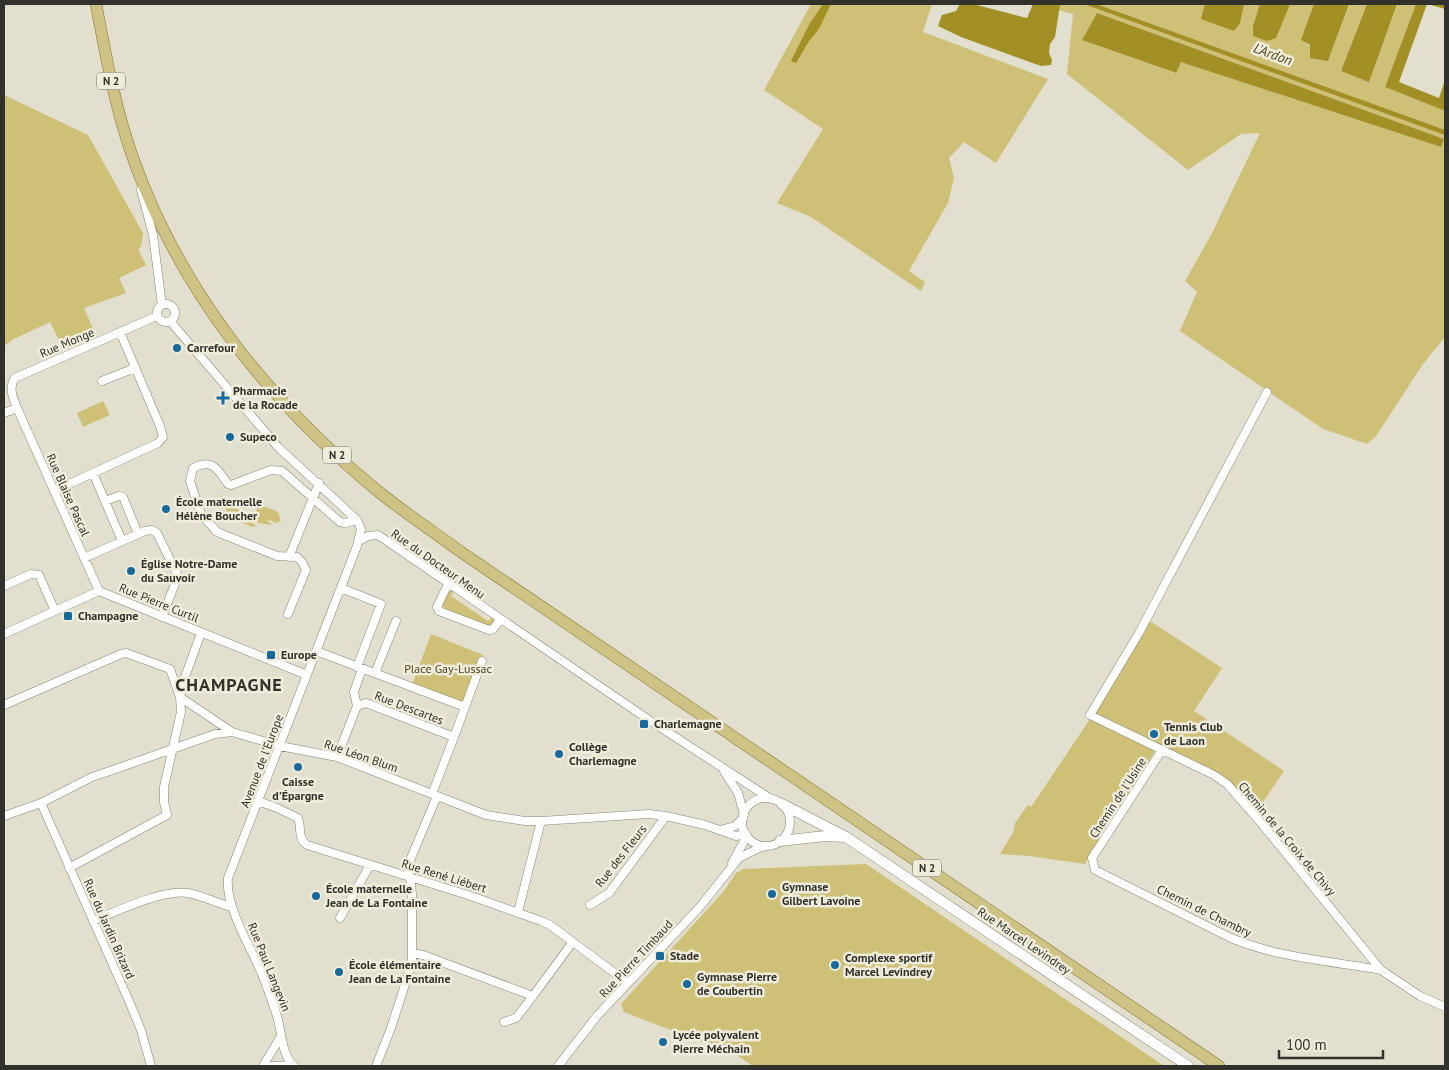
<svg xmlns="http://www.w3.org/2000/svg" width="1449" height="1070" viewBox="0 0 1449 1070" font-family="'PT Sans',sans-serif">
  <style>
    .green { fill: #cec077; fill-rule: evenodd }
    .water { fill: #a28f25 }
    .lines { fill: none; stroke-linecap: round; stroke-linejoin: round }
    .street-casing { stroke: #868374; stroke-width: 9 }
    .secondary-casing { stroke: #868374; stroke-width: 11 }
    .primary-casing { stroke: #827531; stroke-width: 12 }
    .street { stroke: #fff; stroke-width: 8 }
    .secondary { stroke: #fff; stroke-width: 10 }
    .primary { stroke: #cec285; stroke-width: 11 }
    .poi-dot { fill: #186a9b; stroke: #efecdb; stroke-width: 2 }
    .labels { text-anchor: middle; stroke-width: 5; stroke-linejoin: round; paint-order: stroke }
    .shield { fill: #efecdb; stroke: #6b6960; stroke-width: 1 }
    .shield-label { font-size: 11px; font-weight: bold; fill: #32312b }
    .street-label { font-size: 12px; fill: #32312b; stroke: #efecdb }
    .poi-label { font-size: 12px; font-weight: bold; fill: #32312b; stroke: #efecdb; text-anchor: start }
    .park-label { font-size: 12px; fill: #4e461c; stroke: #efecdb }
    .water-label { font-size: 14px; font-style: italic; fill: #524a20; stroke: #efecdb }
    .district-label { font-size: 18px; font-weight: bold; letter-spacing: 1px; fill: #32312b; stroke: #efecdb }
  </style>
  <rect width="100%" height="100%" fill="#e2dfce"/>
  <path class="green" d="M811,4H932L923,32L1048,79L996,163L964,142L949,158L954,178L948,203L909,271L925,282L921,291L811,217L777,203L823,129L764,90Z
    M1035,4H1161L1168,5L1169,4H1314L1302,40L1328,61L1349,4H1367L1341,71L1369,81L1397,4H1416L1385,87L1445,111V337L1423,364L1376,436L1367,444L1323,429L1180,331L1197,292L1185,281L1211,235L1260,133L1241,134L1188,170L1067,74L1073,14ZM1097,13L1444,139L1441,147L1181,61L1175,73L1082,40Z
    M4,95L88,135L143,233L141,247L138,249L146,265L119,278L126,293L84,308L94,331L62,346L50,322L14,339L4,346Z
    M103,401L110,415L83,427L77,413Z
    M220,495L223,496L256,526L253,527L230,518Z
    M257,507H266L278,512L281,521L276,523L270,520L267,521L273,525L258,523L255,518Z
    M451,590H454L451,596L488,621L492,617L494,620L493,625L487,628L445,612L442,604L447,591Z
    M1150,621L1222,668L1194,711L1284,771L1255,814L1224,778L1158,746L1085,864L1029,856L1000,854L1013,833L1015,823L1028,805L1031,807L1088,722L1147,623Z
    M431,634L483,655L465,704L412,685Z
    M866,864L1164,1066H753L738,1056L624,1012L621,1004L724,891L736,873L743,869Z"/>
  <path class="water" d="M823,4H831L819,29L809,41L796,63L791,61L810,23Z
    M960,4H973L1027,18L1033,4H1054L1060,5L1055,37L1050,44L1049,53L1052,60L1051,65L1041,66L961,37L938,26L942,15L956,11Z
    M1084,4H1096L1445,130V135Z
    M1205,4H1244L1240,23L1234,31L1201,19Z
    M1260,4H1290L1276,38L1267,41L1253,36V26Z
    M1314,4H1349L1328,61L1310,58V45L1301,40Z
    M1367,4H1397L1369,82L1341,71Z
    M1416,4H1445V9L1427,4L1399,82L1439,98L1445,80V111L1385,87Z
    M1097,13L1444,139L1441,147L1181,62L1176,73L1082,40Z"/>
  <g class="lines">
    <g class="street-casing">
      <path id="street" d="M141,190L153,235L162,305
        M157 313a9 9 0 1 1 18 0a9 9 0 1 1-18 0Z
        M170,321L278,447L357,520L361,529L357,546L228,878C225,906 250,946 261,972C267,986 272,1001 277,1016C282,1032 281,1054 294,1066
        M102,381L135,368
        M1267,392L1139,633L1090,715L1214,775L1227,784L1257,818L1381,970L1420,996L1445,1007
        M4,413L17,408
        M93,473L122,541
        M54,491L158,443L163,437L160,426L120,332
        M105,501L119,496L123,497L138,534
        M359,541L368,536L378,535L649,720L771,799
        M289,557L319,483
        M84,558L145,531L152,530L157,533L178,576L162,617
        M448,584L437,607L439,611L489,630L493,629L500,620
        M4,586L31,574L39,575L55,611
        M341,588L381,604L357,667
        M99,591L17,408C13,397 8,388 15,378L157,316
        M288,614L306,570L302,562L297,557L277,556L217,532L201,514L190,481L193,468C213,458 217,469 228,484L231,485L271,470L282,471L340,522L345,523L357,520
        M4,634L99,591L307,675
        M316,651L465,707
        M375,673L396,621
        M4,705L121,654L126,653L170,669L180,697L232,732
        M357,706L366,703L454,737L432,794
        M454,737L482,661
        M1162,750L1092,858L1095,870L1231,938C1279,958 1330,961 1381,970
        M337,757L357,706L354,692L362,669
        M724,771L738,793L744,814
        M742 822a24 24 0 1 1 48 0a24 24 0 1 1-48 0Z
        M258,801L277,808L298,818C302,828 297,838 307,845L468,895L541,921L550,925L628,983
        M41,803L129,1001L141,1030L151,1066
        M4,816L41,803L92,777L107,772L215,734L232,732L280,746L337,757L486,815L525,821H541L649,814L666,816L705,825L736,836L746,834
        M720,830L735,826L743,818
        M732,863L747,836
        M69,868L167,815L164,802V787L181,712L180,697L185,677L201,633
        M590,905L609,893L666,816
        M518,912L541,821
        M340,918L370,865
        M93,921C117,911 163,889 188,893C203,896 217,903 232,907
        M412,953L423,955L533,996L572,943
        M504,1022L516,1018L533,996
        M263,1066L281,1036
        M272,1066L292,1065
        M376,1066L391,1028L412,963V894L409,867L411,858L437,796
        M558,1066L597,1016L699,908L739,858L761,847L766,846"/>
    </g>
    <g class="secondary-casing">
      <path id="secondary" d="M782,804L846,837L1188,1066
        M780,841L825,836L844,837"/>
    </g>
    <g class="primary-casing">
      <path id="primary" d="M96,4C106,56 115,108 133,158C180,291 270,403 379,492C405,513 434,532 461,552L1219,1066"/>
    </g>
    <use href="#street" class="street"/>
    <use href="#secondary" class="secondary"/>
    <use href="#primary" class="primary"/>
  </g>
  <g class="poi-dot">
    <circle cx="177" cy="348" r="5"/>
    <path d="M220.5 390.5h5v5h5v5h-5v5h-5v-5h-5v-5h5z"/>
    <circle cx="230" cy="437" r="5"/>
    <circle cx="166" cy="509" r="5"/>
    <circle cx="131" cy="571" r="5"/>
    <rect x="63" y="611" width="10" height="10" rx="2.5"/>
    <rect x="266" y="650" width="10" height="10" rx="2.5"/>
    <rect x="639" y="719" width="10" height="10" rx="2.5"/>
    <circle cx="1154" cy="734" r="5"/>
    <circle cx="559" cy="754" r="5"/>
    <circle cx="298" cy="767" r="5"/>
    <circle cx="772" cy="894" r="5"/>
    <circle cx="316" cy="896" r="5"/>
    <rect x="655" y="951" width="10" height="10" rx="2.5"/>
    <circle cx="835" cy="965" r="5"/>
    <circle cx="339" cy="972" r="5"/>
    <circle cx="687" cy="984" r="5"/>
    <circle cx="663" cy="1042" r="5"/>
  </g>
  <g class="labels">
    <g class="shield">
      <rect x="97" y="72.5" width="28" height="17" rx="4"/>
      <rect x="323" y="446.5" width="28" height="17" rx="4"/>
      <rect x="913" y="859.5" width="28" height="17" rx="4"/>
    </g>
    <g class="shield-label">
      <text x="111" y="85">N 2</text>
      <text x="337" y="459">N 2</text>
      <text x="927" y="872">N 2</text>
    </g>
    <g class="street-label">
      <text transform="translate(67 343) rotate(-23)" y="4">Rue Monge</text>
      <text transform="translate(68 495) rotate(66)" y="4">Rue Blaise Pascal</text>
      <text transform="translate(438 564) rotate(35)" y="4">Rue du Docteur Menu</text>
      <text transform="translate(159 603) rotate(22)" y="4">Rue Pierre Curtil</text>
      <text transform="translate(409 708) rotate(21)" y="4">Rue Descartes</text>
      <text transform="translate(361 756) rotate(19)" y="4">Rue Léon Blum</text>
      <text transform="translate(262 761) rotate(-69)" y="4">Avenue de l'Europe</text>
      <text transform="translate(1118 798) rotate(-57)" y="4">Chemin de l'Usine</text>
      <text transform="translate(1287 839) rotate(50)" y="4">Chemin de la Croix de Chivy</text>
      <text transform="translate(621 856) rotate(-52)" y="4">Rue des Fleurs</text>
      <text transform="translate(444 876) rotate(17)" y="4">Rue René Liébert</text>
      <text transform="translate(1204 911) rotate(26)" y="4">Chemin de Chambry</text>
      <text transform="translate(109 929) rotate(66)" y="4">Rue du Jardin Brizard</text>
      <text transform="translate(1024 941) rotate(34)" y="4">Rue Marcel Levindrey</text>
      <text transform="translate(636 959) rotate(-47)" y="4">Rue Pierre Timbaud</text>
      <text transform="translate(269 967) rotate(68)" y="4">Rue Paul Langevin</text>
    </g>
    <g class="poi-label">
      <text x="187" y="352">Carrefour</text>
      <text x="233" y="395">Pharmacie<tspan x="233" dy="14">de la Rocade</tspan></text>
      <text x="240" y="441">Supeco</text>
      <text x="176" y="506">École maternelle<tspan x="176" dy="14">Hélène Boucher</tspan></text>
      <text x="141" y="568">Église Notre-Dame<tspan x="141" dy="14">du Sauvoir</tspan></text>
      <text x="78" y="620">Champagne</text>
      <text x="281" y="659">Europe</text>
      <text x="654" y="728">Charlemagne</text>
      <text x="1164" y="731">Tennis Club<tspan x="1164" dy="14">de Laon</tspan></text>
      <text x="569" y="751">Collège<tspan x="569" dy="14">Charlemagne</tspan></text>
      <text x="298" y="786" text-anchor="middle">Caisse<tspan x="298" dy="14">d'Épargne</tspan></text>
      <text x="782" y="891">Gymnase<tspan x="782" dy="14">Gilbert Lavoine</tspan></text>
      <text x="326" y="893">École maternelle<tspan x="326" dy="14">Jean de La Fontaine</tspan></text>
      <text x="670" y="960">Stade</text>
      <text x="845" y="962">Complexe sportif<tspan x="845" dy="14">Marcel Levindrey</tspan></text>
      <text x="349" y="969">École élémentaire<tspan x="349" dy="14">Jean de La Fontaine</tspan></text>
      <text x="697" y="981">Gymnase Pierre<tspan x="697" dy="14">de Coubertin</tspan></text>
      <text x="673" y="1039">Lycée polyvalent<tspan x="673" dy="14">Pierre Méchain</tspan></text>
    </g>
    <g class="park-label">
      <text x="448" y="673">Place Gay-Lussac</text>
    </g>
    <g class="water-label">
      <text transform="translate(1273 54) rotate(20)" y="5">L'Ardon</text>
    </g>
    <g class="district-label">
      <text x="229" y="691">CHAMPAGNE</text>
    </g>
  </g>
  <rect width="1449" height="1070" fill="none" stroke="#32312b" stroke-width="10"/>
  <path d="M1279 1050v8h104v-8" fill="none" stroke="#32312b" stroke-width="2.5"/>
  <text x="1286" y="1050" font-size="15" fill="#32312b" stroke="#efecdb" stroke-width="4" paint-order="stroke">100 m</text>
</svg>
